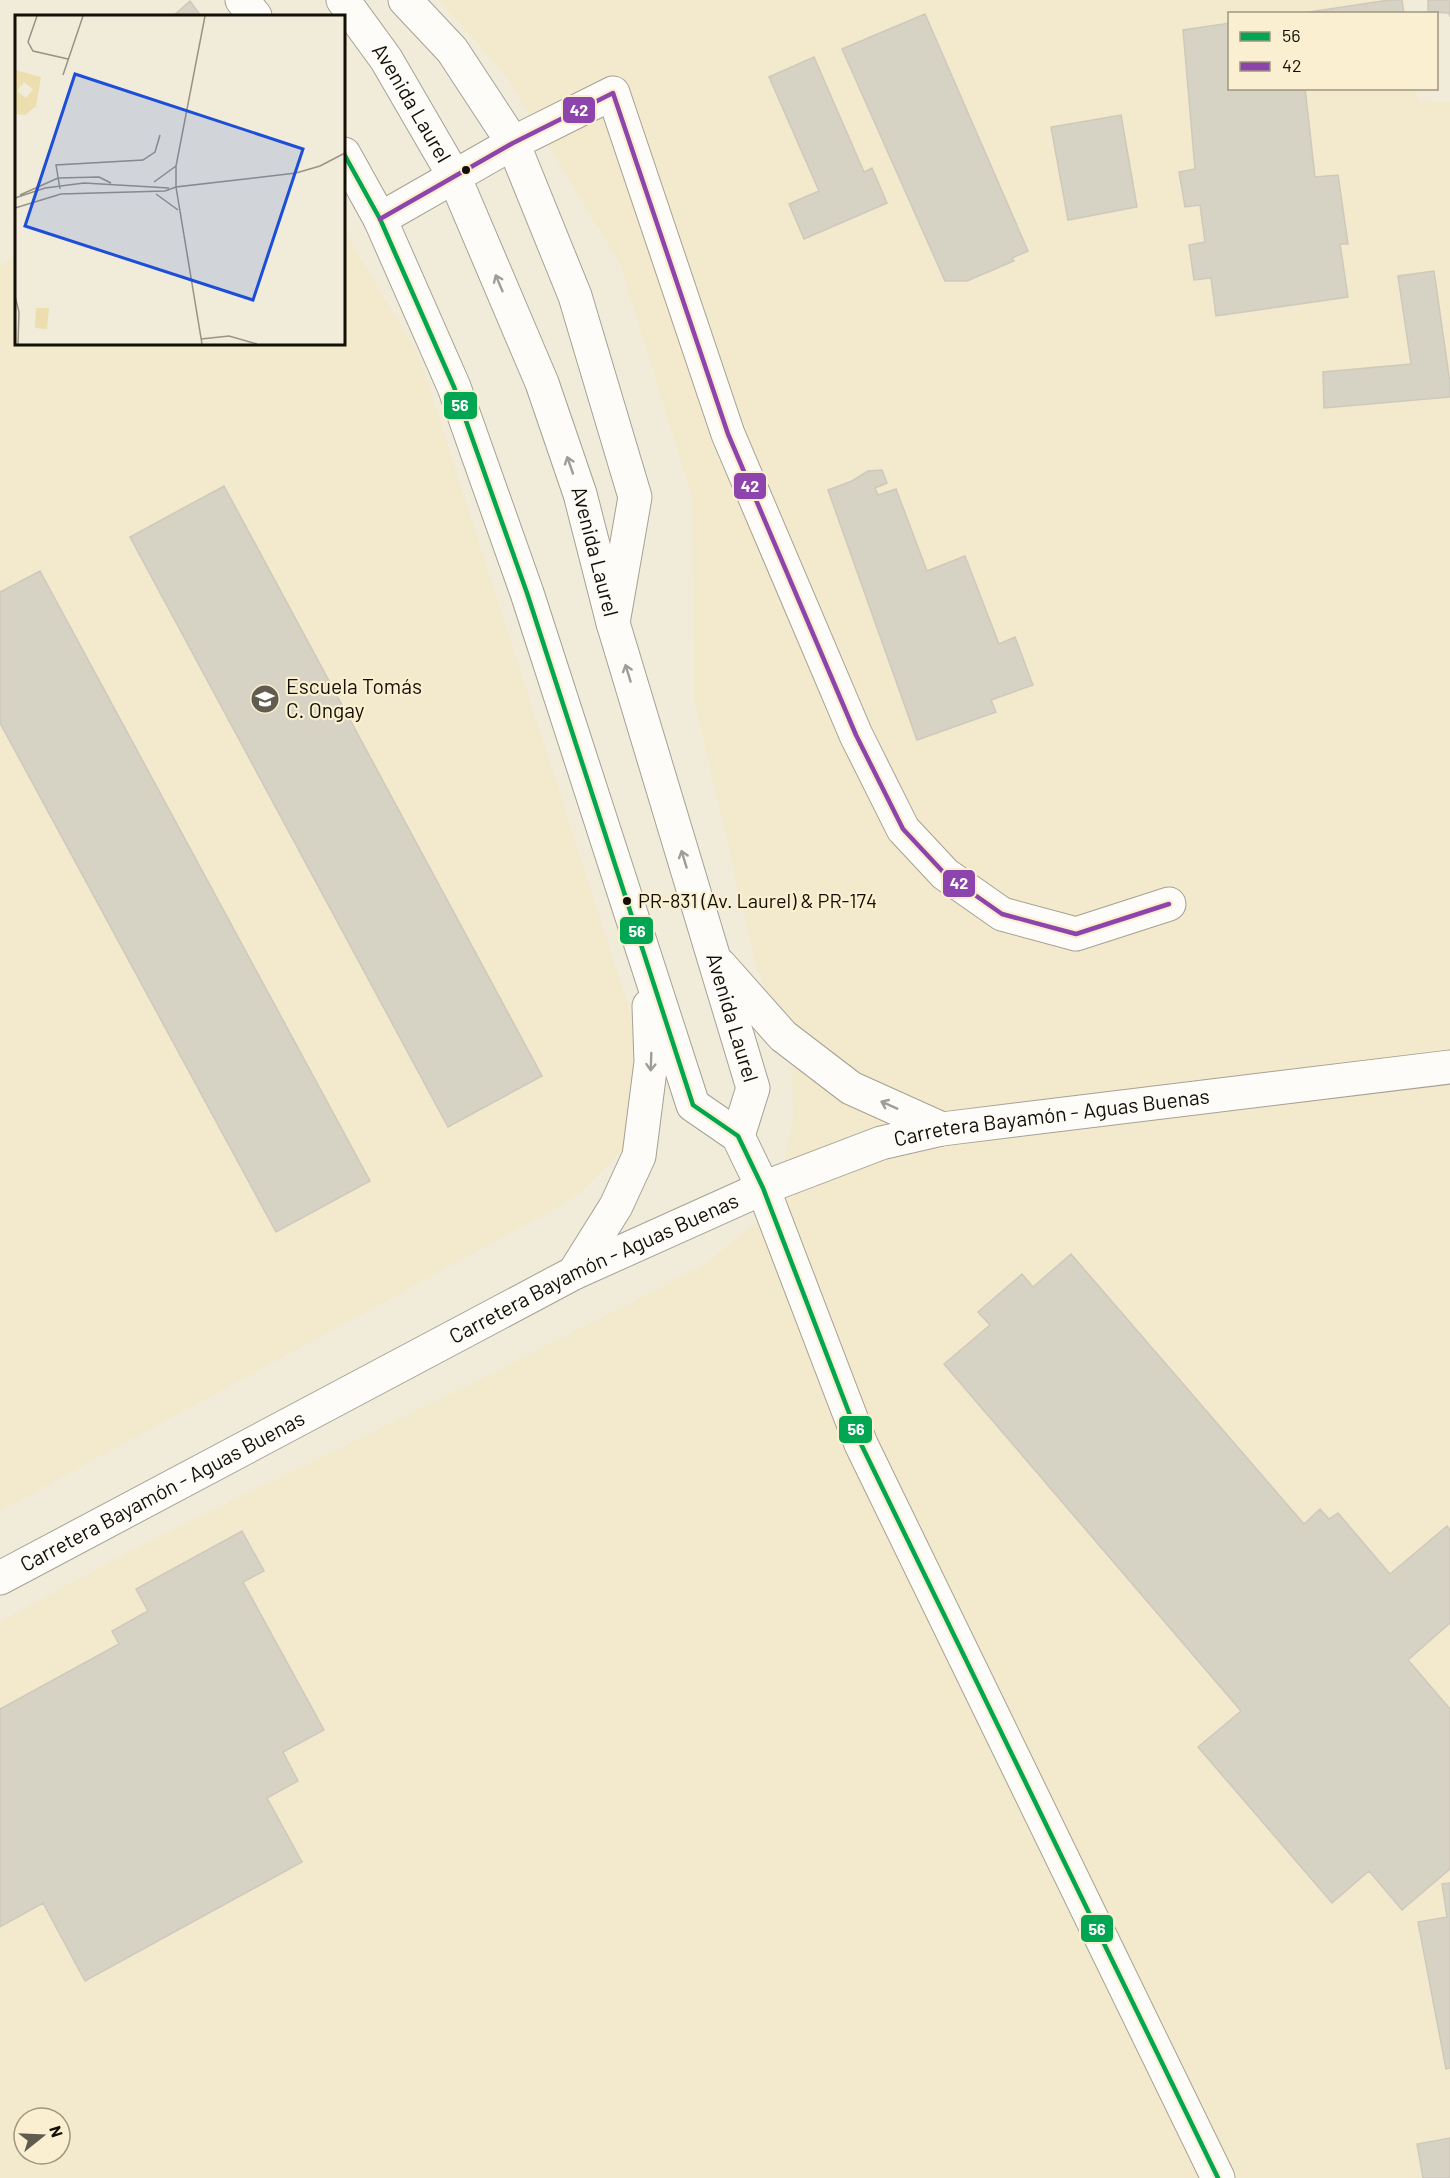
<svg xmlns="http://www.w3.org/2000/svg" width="1450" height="2178" viewBox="0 0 1450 2178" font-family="Barlow,sans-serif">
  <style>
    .built { fill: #f3e9cc; fill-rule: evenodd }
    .building { fill: #d6d2c4; stroke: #cec9bc; stroke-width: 1.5 }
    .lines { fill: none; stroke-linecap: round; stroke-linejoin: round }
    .minor-casing { stroke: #a5a194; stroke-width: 35 }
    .tertiary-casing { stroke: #a5a194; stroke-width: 35 }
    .secondary-casing { stroke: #a5a194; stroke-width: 35 }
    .minor { stroke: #fdfcf9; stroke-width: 33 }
    .tertiary { stroke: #fdfcf9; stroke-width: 33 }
    .secondary { stroke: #fdfcf9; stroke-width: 33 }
    .bus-1-casing { stroke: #faf0d1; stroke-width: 9 }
    .bus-2-casing { stroke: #faf0d1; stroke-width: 9 }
    .bus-1 { stroke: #00a651; stroke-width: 4.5 }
    .bus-2 { stroke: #8e44ad; stroke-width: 4.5 }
    .oneway { stroke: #9f9d97 }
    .bus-dot { fill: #130f05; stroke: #faf0d1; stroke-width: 2 }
    .labels { text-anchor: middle; stroke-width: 4.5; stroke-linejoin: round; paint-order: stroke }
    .bus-label { font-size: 20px; fill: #130f05; stroke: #faf0d1; text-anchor: start }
    .street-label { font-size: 21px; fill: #130f05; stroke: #faf0d1 }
    .poi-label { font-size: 21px; fill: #130f05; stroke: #faf0d1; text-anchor: start }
    .inset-road { fill: none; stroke: #989385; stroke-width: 1.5 }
    .view { fill: #1d4ed8; fill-opacity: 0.15; stroke: #1d4ed8; stroke-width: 3 }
    .inset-edge { fill: none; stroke: #130f05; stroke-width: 3 }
    .line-badge { stroke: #faf0d1; stroke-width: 2 }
    .badge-label { font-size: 16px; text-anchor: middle; font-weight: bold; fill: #fff }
  </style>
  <rect width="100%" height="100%" fill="#f1ebda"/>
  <path class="built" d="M439,0H1405L1406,13L1230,14V88L1416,89L1418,101L1450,102V2178H0V1621L148,1542L497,1371L704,1265L764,1216L784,1165L793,1117L792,1054L756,966L694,700L692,497L620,264L506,76ZM24,2118H60V2154H24Z
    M344,231L418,353L641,1045L627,1144L584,1190L551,1211L0,1511V265L16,255V344H344Z"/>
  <path class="building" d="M1389,0H1402L1404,14H1296Z
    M1428,0H1450V17L1449,13L1428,12Z
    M190,1L201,16H173Z
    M925,14L1028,251L1012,258L1014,261L967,281H945L842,49Z
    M1230,23V88H1305L1315,177L1338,175L1348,244H1340L1348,297L1216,316L1211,278L1194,280L1189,245L1205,242L1200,205L1185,207L1179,172L1195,169L1183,30Z
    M814,57L864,172L872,168L887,203L804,239L789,204L819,191L769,77Z
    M1121,115L1137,207L1068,220L1051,127Z
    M1434,271L1450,383V397L1324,408L1323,372L1411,364L1398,276Z
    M882,470L887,483L875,488L878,495L896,489L927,571L965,556L999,644L1015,637L1033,685L991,700L996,712L917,740L828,490L852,481L868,471Z
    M224,486L542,1076L448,1127L130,537Z
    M40,571L370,1181L276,1232L0,723V592Z
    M1071,1254L1304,1524L1320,1509L1329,1519L1338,1513L1390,1574L1447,1526L1450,1530V1623L1408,1660L1450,1709V1869L1402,1910L1369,1871L1332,1903L1198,1747L1241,1711L944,1364L990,1325L978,1312L1022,1274L1033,1287Z
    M242,1531L264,1571L243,1582L324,1730L283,1752L298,1781L267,1798L302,1862L85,1981L43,1903L0,1927V1709L119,1644L112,1631L148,1611L136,1589Z
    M1450,1883V2068L1446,2069L1418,1922L1447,1917L1442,1884Z
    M1450,2138V2178H1423L1417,2144Z"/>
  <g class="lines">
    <g class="minor-casing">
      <path id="minor" d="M405,0L452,50L513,143L575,296L635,497L613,623
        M380,219L513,143L613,93L728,434L856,735L903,829L945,874L1002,914L1076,934L1169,904"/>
    </g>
    <g class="tertiary-casing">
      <g id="tertiary">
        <path id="s1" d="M0,1578L574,1273L763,1188L861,1444L1218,2178"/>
      </g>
    </g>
    <g class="secondary-casing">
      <g id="secondary">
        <path d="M242,0L255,16"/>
        <path id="s2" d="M343,0L386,59L454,176L542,383L580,494L613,623L753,1088L738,1136"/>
        <path id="s3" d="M344,154L380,219L454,387L527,593L693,1105L738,1136L763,1188L881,1143L942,1129L1450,1067"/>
        <path d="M720,965L783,1036L851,1088L942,1129"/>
        <path d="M574,1273L616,1206L639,1156L651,1062L649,1006"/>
      </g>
    </g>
    <use href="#minor" class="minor"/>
    <use href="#tertiary" class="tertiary"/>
    <use href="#secondary" class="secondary"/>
    <g class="bus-1-casing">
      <path id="bus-1" d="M344,154L380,219L454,387L527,593L693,1105L738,1136L763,1188L861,1444L1218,2178"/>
    </g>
    <g class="bus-2-casing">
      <path id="bus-2" d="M380,219L513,143L613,93L728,434L856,735L903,829L945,874L1002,914L1076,934L1169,904"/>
    </g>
    <use href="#bus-1" class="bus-1"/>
    <use href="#bus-2" class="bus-2"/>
  </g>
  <defs><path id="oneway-shaft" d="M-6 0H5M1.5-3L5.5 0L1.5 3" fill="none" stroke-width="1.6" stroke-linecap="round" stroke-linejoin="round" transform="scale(1.5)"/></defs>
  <g class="oneway">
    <use href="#oneway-shaft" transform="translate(499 283) rotate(-113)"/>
    <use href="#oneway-shaft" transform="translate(570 465) rotate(-109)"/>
    <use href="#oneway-shaft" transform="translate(628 673) rotate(-107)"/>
    <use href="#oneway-shaft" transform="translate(684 859) rotate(-107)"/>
    <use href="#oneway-shaft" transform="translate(651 1062) rotate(92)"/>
    <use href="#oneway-shaft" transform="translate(889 1105) rotate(-156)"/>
  </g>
  <defs>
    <g id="school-disc" transform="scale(1.5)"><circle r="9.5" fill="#615c50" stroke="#faf0d1"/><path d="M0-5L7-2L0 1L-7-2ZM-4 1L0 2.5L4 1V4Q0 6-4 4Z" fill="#fff"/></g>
  </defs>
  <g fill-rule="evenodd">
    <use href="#school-disc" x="265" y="699"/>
  </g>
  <g class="bus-dot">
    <circle cx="466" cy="170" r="5"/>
    <circle cx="627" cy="901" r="5"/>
  </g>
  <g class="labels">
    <g class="bus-label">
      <text x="638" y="908">PR-831 (Av. Laurel) &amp; PR-174</text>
    </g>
    <g class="street-label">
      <text dy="7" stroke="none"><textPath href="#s2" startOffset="124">Avenida Laurel</textPath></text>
      <text dy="7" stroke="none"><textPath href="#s2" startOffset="610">Avenida Laurel</textPath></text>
      <text dy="7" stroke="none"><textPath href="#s2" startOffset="1096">Avenida Laurel</textPath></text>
      <text dy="7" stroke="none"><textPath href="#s3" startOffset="1426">Carretera Bayamón - Aguas Buenas</textPath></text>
      <text dy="7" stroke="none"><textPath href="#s1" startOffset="670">Carretera Bayamón - Aguas Buenas</textPath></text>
      <text dy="7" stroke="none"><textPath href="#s1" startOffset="184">Carretera Bayamón - Aguas Buenas</textPath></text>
    </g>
    <g class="poi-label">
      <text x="286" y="694">Escuela Tomás<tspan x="286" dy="24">C. Ongay</tspan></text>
    </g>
  </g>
  <g transform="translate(15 15)">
    <rect width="330" height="330" fill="#f1ebda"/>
    <path d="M0,55L26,62L21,91L10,100L0,99ZM9,67L18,74L11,83L2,76ZM21,293H34L32,314L20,313Z" fill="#ecdeae" fill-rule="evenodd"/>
    <path class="inset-road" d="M22,1L13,27L18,36L53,44M48,60L68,1M139,167L161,151M45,174L41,150L128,145L140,137L145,120M141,179L163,195M5,180L43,163L84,162L96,168M0,183L30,173L69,168L154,173M0,193L46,179L150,176L161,172V151L190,1M0,281L4,297L3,329M186,324L214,321L242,329M187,329L161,172L281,158L305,151L330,138"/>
    <path class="view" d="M60,59L288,134L238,285L10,211Z"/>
    <rect width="330" height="330" class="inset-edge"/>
  </g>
  <g class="line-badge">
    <rect x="562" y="96" width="34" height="28" rx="6" fill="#8e44ad"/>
    <rect x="443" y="391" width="35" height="29" rx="6" fill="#00a651"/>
    <rect x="733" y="472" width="34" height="28" rx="6" fill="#8e44ad"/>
    <rect x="942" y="869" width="34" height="29" rx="6" fill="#8e44ad"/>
    <rect x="619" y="916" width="35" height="29" rx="6" fill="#00a651"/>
    <rect x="838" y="1415" width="35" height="29" rx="6" fill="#00a651"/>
    <rect x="1080" y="1914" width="34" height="29" rx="6" fill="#00a651"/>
  </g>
  <g class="badge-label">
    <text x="579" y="116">42</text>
    <text x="460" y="411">56</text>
    <text x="750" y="492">42</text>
    <text x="959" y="889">42</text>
    <text x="637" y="937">56</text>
    <text x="856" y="1435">56</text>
    <text x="1097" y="1935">56</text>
  </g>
  <rect x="1228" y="12" width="210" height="78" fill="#faf0d1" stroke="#9e967f" stroke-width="1.5"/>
  <rect x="1240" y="32" width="30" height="9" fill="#00a651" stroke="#9e967f" stroke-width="1.5"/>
  <text x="1282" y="42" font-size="18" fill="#130f05">56</text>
  <rect x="1240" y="62" width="30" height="9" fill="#8e44ad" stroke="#9e967f" stroke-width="1.5"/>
  <text x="1282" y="72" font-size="18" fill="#130f05">42</text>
  <g transform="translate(42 2136) rotate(72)"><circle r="28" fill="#faf0d1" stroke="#9e967f" stroke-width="1.5"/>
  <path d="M0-4.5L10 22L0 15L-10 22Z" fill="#615c50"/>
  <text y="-9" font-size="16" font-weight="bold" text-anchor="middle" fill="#130f05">N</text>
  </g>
</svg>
